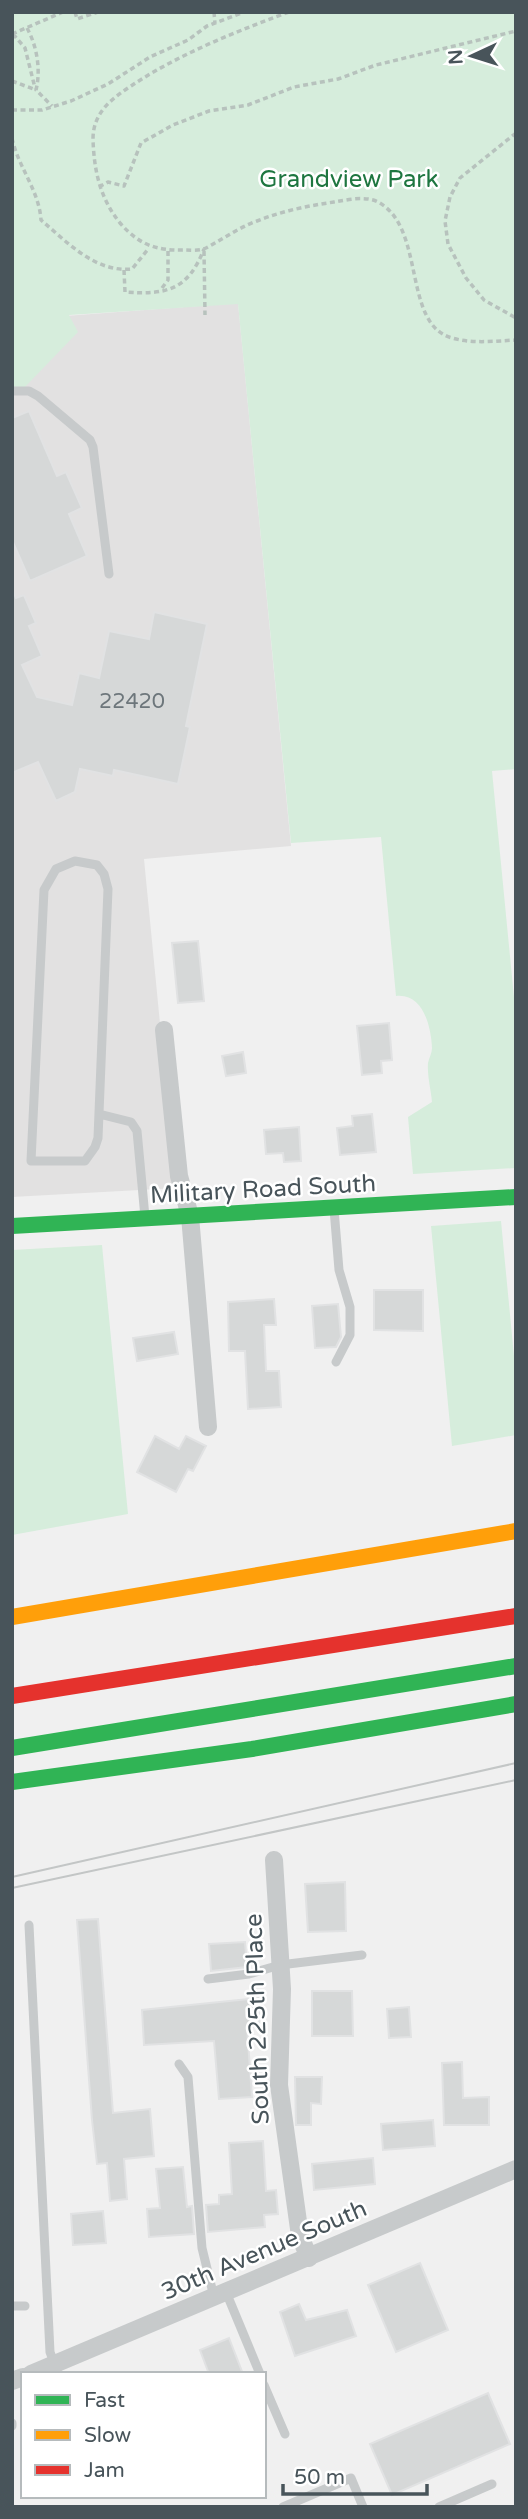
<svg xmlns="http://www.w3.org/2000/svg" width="528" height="2519" viewBox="0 0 528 2519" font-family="'Varela Round',sans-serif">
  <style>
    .education { fill: #e2e1e1 }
    .green { fill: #d6eddc }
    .building { fill: #d6d8d8; stroke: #e1e2e3; stroke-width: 2 }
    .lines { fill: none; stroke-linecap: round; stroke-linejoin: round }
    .path { stroke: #b7c2bd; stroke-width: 3.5; stroke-dasharray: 5 3.5; stroke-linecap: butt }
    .lane { stroke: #c7cacb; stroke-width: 9 }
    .street { stroke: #c7cacb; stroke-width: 18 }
    .fast { stroke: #30b455; stroke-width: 16 }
    .slow { stroke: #ff9f0a; stroke-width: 16 }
    .jam { stroke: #e5322d; stroke-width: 16 }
    .tram { stroke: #c3c6c6; stroke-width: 2 }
    .labels { text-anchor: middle; stroke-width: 5; stroke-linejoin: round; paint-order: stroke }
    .number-label { font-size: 21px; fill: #6d767b }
    .park-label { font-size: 24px; fill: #1e7640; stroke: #fff }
    .street-label { font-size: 24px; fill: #48545a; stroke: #fff }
  </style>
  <rect width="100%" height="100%" fill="#f0f0f0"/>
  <path class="education" d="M238,303L291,846L144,859L176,1188L12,1197V320Z"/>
  <path class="green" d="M12,12H516V769L492,771L516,1018V1168L413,1174L408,1117L432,1102C431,1090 427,1075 428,1063C429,1058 432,1053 432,1048C431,1026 423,993 396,996L381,837L291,843L238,304L69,315L78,332L22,390L12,386Z
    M501,1221L516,1377V1435L452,1446L431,1226Z
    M102,1245L128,1514L12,1535V1250Z"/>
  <path class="building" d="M29,411L57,476L66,472L82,508L69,514L87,556L30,581L12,540V418Z
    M12,590L16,598L24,595L36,623L29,626L42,656L22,665L37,697L72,705L79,673L99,678L109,631L149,639L154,612L207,624L186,726L190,727L178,784L114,770L113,776L80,769L75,792L56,801L38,762L12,773Z
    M198,941L204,1001L178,1003L172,943Z
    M389,1023L392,1060L381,1061L382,1073L362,1075L357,1026Z
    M243,1052L246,1073L226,1076L222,1056Z
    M372,1114L376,1152L340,1155L337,1128L353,1126L352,1116Z
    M299,1127L301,1161L284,1162L283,1153L266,1154L264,1130Z
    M374,1290H423V1331L374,1330Z
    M274,1299L276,1325H264L266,1371H279L281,1407L248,1409L245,1351H229L228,1302Z
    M338,1304L341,1337L336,1347L315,1348L312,1306Z
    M174,1332L178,1354L137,1361L133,1338Z
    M155,1436L179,1449L186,1436L206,1446L193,1471L188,1469L176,1492L137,1472Z
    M345,1882L346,1931L308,1932L305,1884Z
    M98,1919L113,2113L150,2109L154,2156L124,2159L127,2199L110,2201L107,2163L97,2164L92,2120L77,1920Z
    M245,1942L247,1967L211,1971L209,1944Z
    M312,1991H352L353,2036H312Z
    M258,1998L259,2026L247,2027L252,2097L219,2099L214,2041L144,2045L142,2010Z
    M409,2007L411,2037L389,2038L387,2009Z
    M462,2062L463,2098L489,2097V2125H444L442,2063Z
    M295,2077H322L321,2104L311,2103V2125H296Z
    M433,2120L435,2146L383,2150L381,2124Z
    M263,2141L266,2191L276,2190L278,2214L264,2215L265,2227L208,2232L206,2205L219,2204V2195L232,2194L229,2143Z
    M373,2158L375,2184L314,2190L312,2164Z
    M183,2167L187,2207L192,2206L194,2234L149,2237L147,2209L160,2208L156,2169Z
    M103,2211L106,2243L73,2245L71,2214Z
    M420,2263L448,2330L396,2352L368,2285Z
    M299,2304L306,2320L347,2310L356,2336L295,2356L280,2312Z
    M229,2338L243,2374H209L200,2350Z
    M488,2393L510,2444L392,2495L370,2444Z"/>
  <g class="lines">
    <path class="path" d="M75,12L77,19L98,12
      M214,12L215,24
      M289,12C235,32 179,54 131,86C111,99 93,113 93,139C94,171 100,198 120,223C139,245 157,251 185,250C191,250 200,251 206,248C223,239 238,228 257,221C282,211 307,206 334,202C347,200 363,196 376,201C427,225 401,324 452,338C473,344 495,341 516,340
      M27,28C37,46 41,70 36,90L52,106
      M12,34L63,12
      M13,34L25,48L35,88
      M12,81L36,90
      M12,110H42L71,101L108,84L150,57L188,40L207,26L244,12
      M516,133L460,178L450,197L445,221L448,244L466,278L484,300L516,318
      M12,138C18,167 39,190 41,220C66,241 95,273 132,269L149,248
      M99,187L108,182L124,186L141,143L173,125L209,111L248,105L294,87L338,79L376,65L516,31
      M204,251L205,315
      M124,270L125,292C167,295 188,290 204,249
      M162,288L168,280V251"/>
    <path class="lane" d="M12,391H29L38,396L90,440L93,447L109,574
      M75,861L97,865L104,874L108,889L98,1138L95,1147L85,1161H31L44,890L56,869Z
      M99,1114L131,1122L137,1131L145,1217
      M334,1209L339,1270L350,1307V1335L336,1362
      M29,1925L50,2352L58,2374
      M208,1979L249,1974L280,1965L362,1955
      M179,2064L188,2077L202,2248L214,2297
      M226,2292L260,2374
      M12,2306H25
      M264,2385L285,2434
      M12,2423V2426
      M283,2507L351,2478L363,2507
      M439,2507L492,2484"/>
    <path class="street" d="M164,1030L179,1176L190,1216L208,1427
      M274,1860L282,1989L279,2085L300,2236L309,2258
      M31,2374L516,2169
      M12,2381L23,2377"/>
    <path class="fast" d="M12,1226L516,1197
      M12,1748L516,1666
      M12,1782L252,1749L516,1704"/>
    <path class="slow" d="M12,1617L516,1531"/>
    <path class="jam" d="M12,1696L516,1616"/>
    <path class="tram" d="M12,1877L516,1763
      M12,1888L516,1780"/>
  </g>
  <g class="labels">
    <g class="number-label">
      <text x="132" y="708">22420</text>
    </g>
    <g class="park-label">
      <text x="349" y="187">Grandview Park</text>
    </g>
    <g class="street-label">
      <text transform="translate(263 1189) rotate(-3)" y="8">Military Road South</text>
      <text transform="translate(257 2019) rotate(-92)" y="8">South 225th Place</text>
      <text transform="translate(264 2250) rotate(-23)" y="8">30th Avenue South</text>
    </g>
  </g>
  <rect width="528" height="2519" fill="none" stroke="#48545a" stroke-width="28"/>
  <rect x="21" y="2372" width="245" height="126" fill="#ffffff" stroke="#b6bbbd" stroke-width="2"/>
  <rect x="35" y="2395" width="35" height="10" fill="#30b455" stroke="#b6bbbd" stroke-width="2"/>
  <text x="84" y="2407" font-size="21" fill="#48545a">Fast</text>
  <rect x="35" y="2430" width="35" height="10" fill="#ff9f0a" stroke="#b6bbbd" stroke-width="2"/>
  <text x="84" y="2442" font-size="21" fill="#48545a">Slow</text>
  <rect x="35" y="2465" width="35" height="10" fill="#e5322d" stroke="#b6bbbd" stroke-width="2"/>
  <text x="84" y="2477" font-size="21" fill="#48545a">Jam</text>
  <g transform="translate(472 56) rotate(266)" stroke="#ffffff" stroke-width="5" paint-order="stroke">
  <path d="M0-5L12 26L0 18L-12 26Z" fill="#48545a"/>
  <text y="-10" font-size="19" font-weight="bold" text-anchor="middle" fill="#48545a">N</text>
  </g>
  <path d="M283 2484v10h144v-10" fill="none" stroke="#48545a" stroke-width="3.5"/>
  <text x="294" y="2484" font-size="21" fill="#48545a" stroke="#ffffff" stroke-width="5" paint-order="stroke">50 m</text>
</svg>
